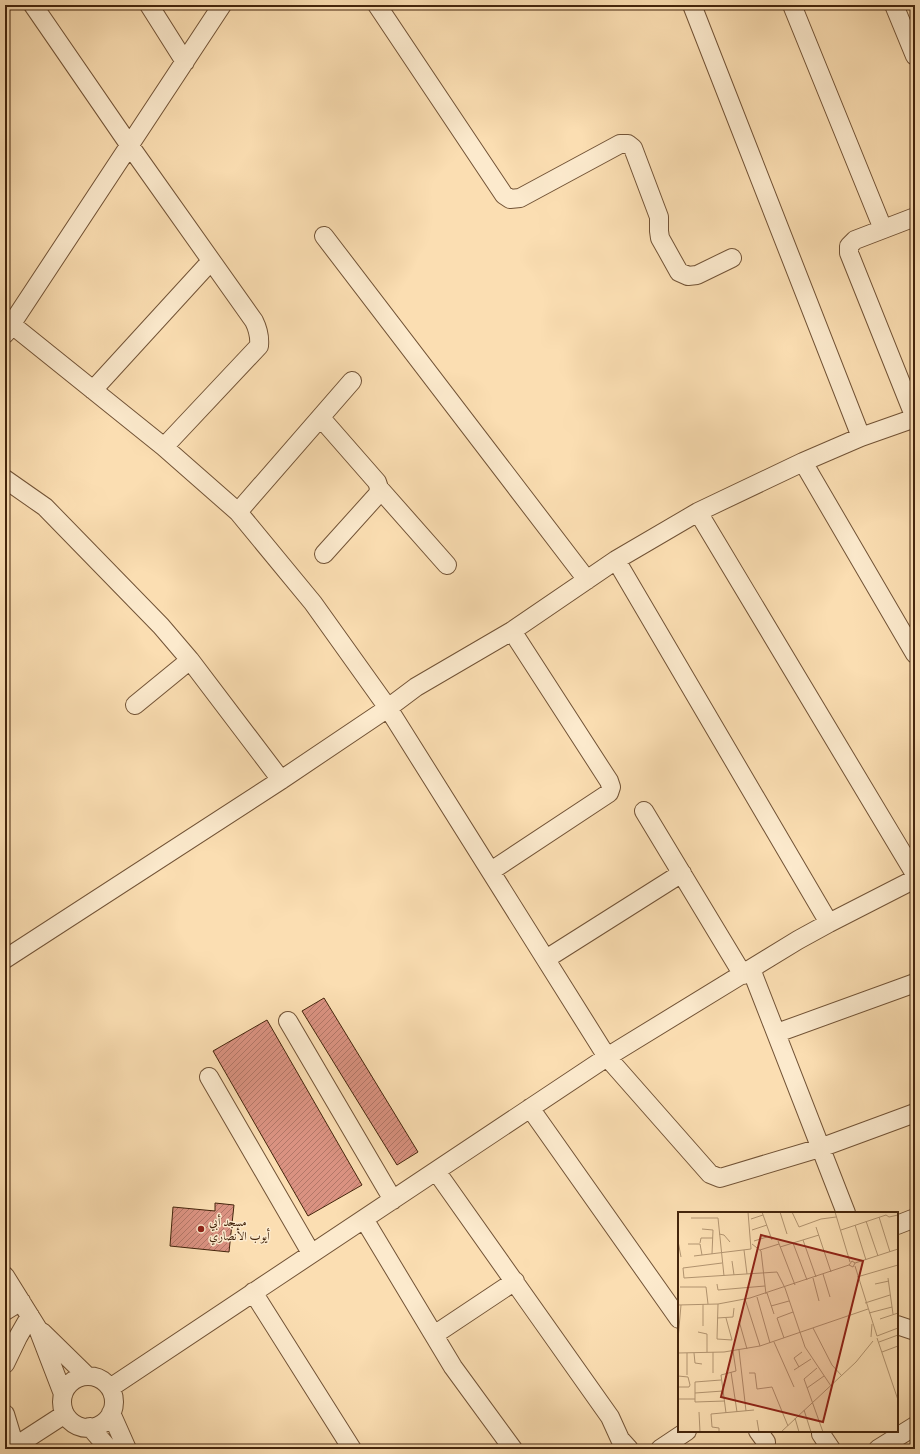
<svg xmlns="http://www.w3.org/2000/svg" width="920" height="1454" viewBox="0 0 920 1454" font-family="'IM FELL Great Primer',Amiri,serif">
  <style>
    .building { fill: url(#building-hatch); stroke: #44250c }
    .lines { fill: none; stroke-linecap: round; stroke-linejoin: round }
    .minor-casing { stroke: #725336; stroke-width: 20 }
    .minor { stroke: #fceacd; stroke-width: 18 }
    .poi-dot { fill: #8f2418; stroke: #fceacd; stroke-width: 1.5 }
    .labels { text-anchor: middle; stroke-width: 3; stroke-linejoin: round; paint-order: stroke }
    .poi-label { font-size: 12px; fill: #44250c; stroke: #fceacd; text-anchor: start }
    .inset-road { fill: none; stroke: #b29470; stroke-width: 1 }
    .view { fill: #8f2418; fill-opacity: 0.15; stroke: #8f2418; stroke-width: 2 }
    .inset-edge { fill: none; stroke: #44250c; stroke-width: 2 }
  </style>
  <defs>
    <pattern id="building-hatch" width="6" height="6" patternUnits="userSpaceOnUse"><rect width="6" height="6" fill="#da9281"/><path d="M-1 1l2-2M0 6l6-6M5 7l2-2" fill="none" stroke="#b27768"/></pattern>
  </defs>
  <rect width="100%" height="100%" fill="#fbdeb2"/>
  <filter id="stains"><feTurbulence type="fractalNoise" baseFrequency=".005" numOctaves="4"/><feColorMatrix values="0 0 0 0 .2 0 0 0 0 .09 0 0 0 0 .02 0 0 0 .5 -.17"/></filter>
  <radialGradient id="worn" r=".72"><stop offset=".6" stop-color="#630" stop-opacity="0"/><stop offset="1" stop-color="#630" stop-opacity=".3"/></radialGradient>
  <path class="building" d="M324,998L418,1152L397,1165L302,1011Z
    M267,1020L362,1185L308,1216L213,1051Z
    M215,1203L234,1205L229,1252L170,1246L173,1207L215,1211Z"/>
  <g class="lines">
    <g class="minor-casing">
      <path id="minor" d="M33,5L130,146L254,321C258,329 260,336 259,346L164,447
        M149,5L185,62
        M377,5L504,195L510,199L520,198L620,144H628L633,148L659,217V231L660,238L679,272L688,276L697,275L732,258
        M692,5L861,437
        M792,5L883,229
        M894,5L915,56
        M915,217L855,240L849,246V253L915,418
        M324,236L587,580
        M11,324L164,447L238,512L313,603L388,708L607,1057L710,1174L720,1178L820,1148L915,1113
        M5,334L222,5
        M93,390L211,261
        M321,418L377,482L379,488L378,494L324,554
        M803,462L915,654
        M5,479L45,507L161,626L190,660L281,780
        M379,488L447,565
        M238,512L352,381
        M698,512L915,874
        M616,560L829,923
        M135,705L190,660
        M644,811L743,975
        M491,871L609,793L611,787L609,781L512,631
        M5,959L281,780L388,708L416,687L512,631L616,560L698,512L803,462L861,437L915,418
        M546,959L682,873
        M751,969L846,1213
        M288,1021L393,1200
        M777,1033L915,983
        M209,1077L311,1253
        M530,1108L679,1319
        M436,1171L610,1417L620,1439L629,1449
        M364,1219L453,1367L513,1449
        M897,1225L915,1218
        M5,1276L38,1329L63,1394
        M253,1292L352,1449
        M5,1311L21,1301
        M897,1325L915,1331
        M42,1332L87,1376
        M434,1335L515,1281
        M5,1364L18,1337L30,1316
        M62 1402a26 26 0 1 1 52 0a26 26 0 1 1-52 0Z
        M110,1388L607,1057L798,940L829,923L915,879
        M111,1413L127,1449
        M5,1414L15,1447
        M90,1427L109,1449
        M758,1431L766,1442
        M821,1434L831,1449
        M11,1449L65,1414
        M660,1449L687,1431
        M878,1449L915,1426"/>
    </g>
    <use href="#minor" class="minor"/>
  </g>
  <circle class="poi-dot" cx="201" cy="1229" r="4"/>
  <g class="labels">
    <g class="poi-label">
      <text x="209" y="1226">مسجد أبي<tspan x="209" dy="14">أيوب الأنصاري</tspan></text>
    </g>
  </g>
  <g transform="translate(678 1212)">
    <rect width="220" height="220" fill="#fbdeb2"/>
    <path class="inset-road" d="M84,0L94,28M102,0L109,22M114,0L121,15L143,7L158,5M157,0L172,50M201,5L212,40M13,6H40L46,64M73,7L85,3M188,9L200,44M177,13L188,48M138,15L153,60M24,17L35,18L34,42M74,18L89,13M163,18L208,3L211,5L220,3L219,0M41,22L46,23L52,30M0,27V13M125,28L138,65M0,29L3,45M76,29L92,24M100,29L117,73M22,31L23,26H35M115,31L129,68M10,32H22L24,43M74,32L83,39L88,82M102,35L141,23M66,38L69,62M82,38L101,32M16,44L73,37L70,0M54,49L56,63M44,51L5,56L6,66L99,60L107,76L127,135L153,174M177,51L220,37M177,54L199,124M145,62L152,85M179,65L220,53M135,66L141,89M210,66L215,102M39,72L40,78L87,74M197,72L211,69M2,75H28L30,92M89,81L96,102M79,85L92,131M67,87L82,134M187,91L212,83M25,92V114M40,92L39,127L54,128L48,106M0,93L40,92L72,86L171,53L174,49L177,51L175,55L171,53M93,94L111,89M191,101L214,95M39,106L55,105L56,96M202,107L220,101M61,109L69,137M135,116L154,153L164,164M20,120L29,122V140M199,124L220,116M193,125L194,112M106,126L99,106L115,100M199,126L220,188M0,127L3,93M96,130L116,175M201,130L220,123M61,138L68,199M204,140L220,134M0,141L46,140L82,134L190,97M16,141L17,151L24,152M121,155L116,146L124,140M139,156L126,167L145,220M116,158L133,147M53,160L59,200M35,161V140M71,161H77L79,177L94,175L110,214M9,163V141M0,164L10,165L12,173L11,175H0M43,168L17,170V190L47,189M129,176L146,164M17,181L45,179M0,187H17M126,198L133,220M21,200L22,220M48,201L43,163L58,159L55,139M117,206L121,220M79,208L81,220M41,220V216L34,215L33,202L76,198M103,220L178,150L195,129"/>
    <path class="view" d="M83,23L185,49L145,210L43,185Z"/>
    <rect width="220" height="220" class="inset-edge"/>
  </g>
  <rect width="920" height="1454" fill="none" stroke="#fbdeb2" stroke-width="20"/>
  <rect x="6" y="6" width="908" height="1442" fill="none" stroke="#44250c" stroke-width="2"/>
  <rect x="10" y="10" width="900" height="1434" fill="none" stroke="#44250c"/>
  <rect width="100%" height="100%" filter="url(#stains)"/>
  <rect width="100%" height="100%" fill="url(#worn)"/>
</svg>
